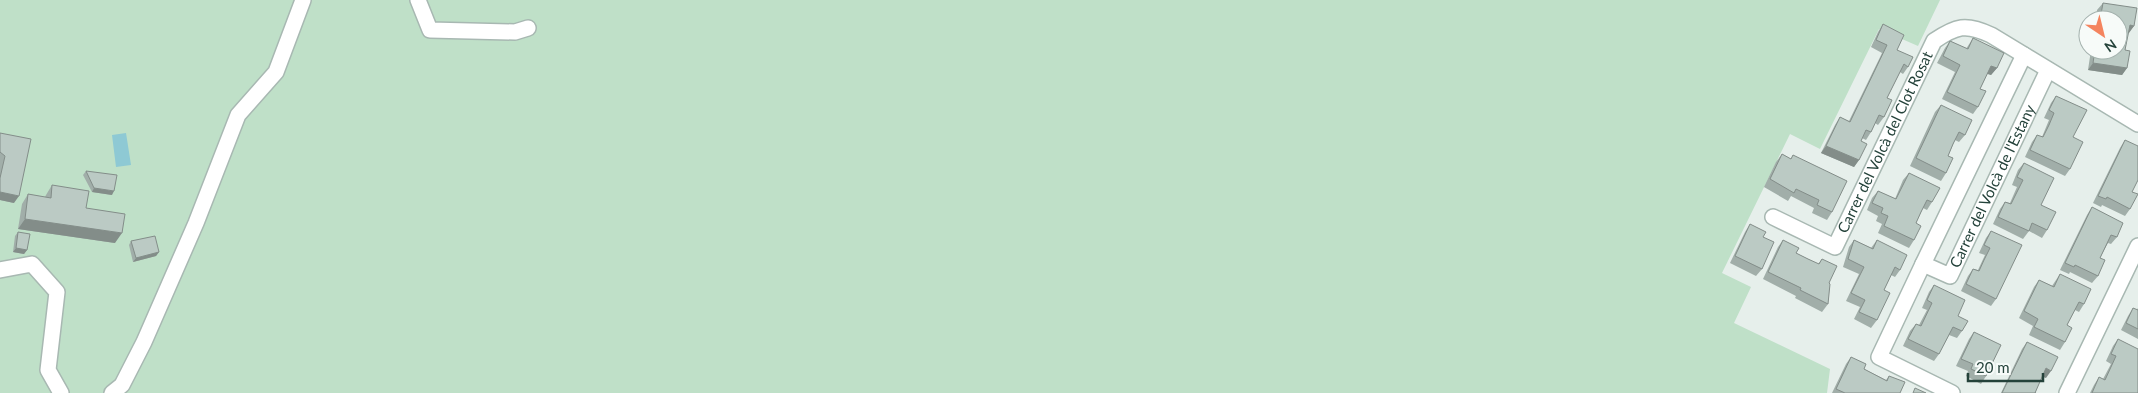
<svg xmlns="http://www.w3.org/2000/svg" width="2138" height="393" viewBox="0 0 2138 393" font-family="Lato,sans-serif">
  <style>
    .green { fill: #bfe0c8 }
    .water { fill: #8ec9d4 }
    .lines { fill: none; stroke-linecap: round; stroke-linejoin: round }
    .minor-casing { stroke: #a8b8b2; stroke-width: 18 }
    .minor { stroke: #fff; stroke-width: 15 }
    .wall { fill: #a1aea9 }
    .shaded-wall { fill: #838d89 }
    .building { fill: #bbcac4; stroke: #838d89 }
    .labels { text-anchor: middle; stroke-width: 4.5; stroke-linejoin: round; paint-order: stroke }
    .street-label { font-size: 15px; fill: #24423a; stroke: #f7fbf9 }
  </style>
  <rect width="100%" height="100%" fill="#e6efeb"/>
  <path class="green" d="M0,0H1940L1918,46L1879,29L1820,149L1790,134L1722,273L1751,287L1734,323L1830,369L1827,393H0Z"/>
  <path class="water" d="M126,133L131,165L116,167L112,135Z"/>
  <g class="lines">
    <g class="minor-casing">
      <g id="minor">
        <path d="M418,0L430,30L515,32L528,28"/>
        <path id="s1" d="M2024,55L1923,264L1950,276L2048,70"/>
        <path id="s2" d="M1773,217L1835,247L1934,41C1956,26 1966,23 1991,35L2138,124"/>
        <path d="M1923,264L1879,357L1952,393"/>
        <path d="M0,270L32,264L57,292L48,370L61,393"/>
        <path d="M112,393L122,385L144,342L196,223L238,115L276,72L303,0"/>
        <path d="M2067,393L2138,246"/>
      </g>
    </g>
    <use href="#minor" class="minor"/>
  </g>
  <path class="wall" d="M2103,3L2134,26L2128,33L2125,50L2127,68L2122,75L2088,70L2091,50H2118V20H2096L2097,10Z
    M1883,24L1897,50L1908,67L1903,74L1900,72L1887,98L1884,117L1878,125L1875,123L1871,132L1866,140L1862,138L1861,141L1859,160L1854,167L1821,153L1835,125L1840,117L1849,121L1882,53L1871,47L1878,32Z
    M1973,38L1997,68L1991,75L1987,74L1980,89L1978,107L1973,114L1942,99L1955,72L1937,63L1945,48L1950,41L1966,49Z
    M2056,96L2073,137L2070,169L2065,176L2025,157L2032,142L2037,135L2042,137L2049,120L2044,118L2051,103Z
    M1941,105L1965,135L1959,142L1955,140L1948,156L1946,173L1941,181L1910,166L1935,112Z
    M0,133L14,203L0,200Z
    M2125,140L2132,192L2130,209L2125,216L2102,205L2101,207L2093,203L2120,148Z
    M1782,154L1791,159L1793,155L1832,212L1827,220L1812,213L1814,208L1791,196L1788,201L1764,187L1776,162Z
    M2024,163L2041,205L2047,230L2042,238L2029,231L2023,239L1993,224L2000,209L2005,202L2010,203L2017,187L2012,185L2018,170Z
    M86,171L112,195L92,192L83,175Z
    M1909,173L1932,202L1927,210L1923,208L1916,223L1914,240L1909,248L1878,233L1882,224L1876,221L1878,216L1867,210L1872,198L1878,191L1895,199L1903,180Z
    M52,185L86,208L115,243L18,229L22,204L28,194L45,197L46,195Z
    M2092,207L2117,237L2111,244L2108,243L2100,258L2098,276L2092,283L2070,272L2069,274L2060,270L2087,215Z
    M1750,224L1763,237L1762,269L1756,276L1730,263L1745,232Z
    M1991,231L1996,299L1991,306L1961,291L1968,276L1973,269L1978,270L1985,255L1979,253L1986,238Z
    M18,232L27,250L24,254L13,252L15,236Z
    M1783,240L1796,253L1818,264L1822,259L1829,283L1828,304L1822,312L1795,298L1796,296L1763,279L1778,247Z
    M1854,240L1871,248L1877,240L1900,270L1895,277L1891,275L1884,290L1877,320L1871,328L1854,319L1860,307L1846,301L1859,274L1843,267L1849,247Z
    M131,241L159,252L156,256L133,262L129,245Z
    M2060,274L2084,304L2079,312L2075,310L2067,325L2065,342L2060,350L2029,335L2033,326L2019,318L2034,287L2039,280L2052,286Z
    M1934,285L1958,316L1962,331L1957,338L1949,335L1939,354L1934,361L1903,346L1910,331L1916,324L1919,325L1927,310L1922,308L1929,292Z
    M2133,308L2137,310L2138,308V339L2121,330L2128,316Z
    M1974,332L1986,376L1981,384L1966,376L1968,371L1956,366L1969,339Z
    M2118,339L2138,393H2090L2094,385L2099,377L2103,379L2111,364L2106,361L2113,346Z
    M2027,342L2046,378L2042,376L2035,393H2036H2001L2022,349Z
    M1851,357L1864,369L1886,380L1889,376L1900,393H1832L1846,364Z"/>
  <path class="shaded-wall" d="M2130,25L2134,26L2129,33L2124,32Z
    M2093,63L2127,68L2122,75L2088,70Z
    M1991,66L1997,68L1991,75L1986,73Z
    M1826,146L1859,160L1854,167L1821,153Z
    M94,188L114,191L112,195L92,192Z
    M0,192L19,196L14,203L0,200Z
    M25,219L122,233L115,243L18,229Z
    M16,248L27,250L24,254L13,252Z
    M159,252L156,256L133,262L136,258Z
    M2046,368L2051,371L2046,378L2041,376Z"/>
  <path class="building" d="M2103,3L2137,8L2134,26L2130,25L2125,50L2130,51L2127,68L2093,63L2095,50H2118V20H2100Z
    M1883,24L1904,35L1897,50L1913,57L1908,67L1904,64L1887,98L1892,100L1884,117L1879,115L1871,132L1866,130L1861,141L1867,144L1859,160L1826,146L1840,117L1850,122L1887,45L1876,40Z
    M1973,38L2004,53L1997,68L1991,66L1980,89L1986,91L1978,107L1947,92L1960,65L1943,56L1950,41L1968,49Z
    M2056,96L2087,110L2073,137L2083,142L2070,169L2030,150L2037,135L2043,137L2049,125L2054,113L2049,110Z
    M1941,105L1972,120L1965,135L1959,132L1953,144L1948,156L1953,158L1946,173L1916,158Z
    M0,133L31,139L19,196L0,192V178L5,156L0,152Z
    M2125,140L2138,146V180L2132,192L2138,194L2130,209L2107,197L2106,199L2098,196Z
    M1782,154L1791,159L1793,155L1847,181L1832,212L1817,205L1819,200L1796,189L1794,193L1770,179Z
    M2024,163L2054,178L2041,205L2056,212L2047,230L2032,223L2029,231L1998,217L2005,202L2011,204L2023,180L2017,177Z
    M86,171L117,175L114,191L94,188Z
    M1909,173L1940,188L1932,202L1927,200L1921,212L1916,223L1921,226L1914,240L1884,226L1888,216L1881,213L1883,208L1872,203L1878,191L1896,199Z
    M52,185L89,191L86,208L125,214L122,233L25,219L28,194L51,198Z
    M2092,207L2123,223L2117,237L2111,235L2100,258L2105,260L2098,276L2075,265L2074,267L2065,263Z
    M1750,224L1766,232L1763,237L1774,242L1762,269L1735,256Z
    M1991,231L2022,245L1996,299L1966,284L1973,269L1979,271L1984,260L1990,248L1984,245Z
    M18,232L30,234L27,250L16,248Z
    M155,236L159,252L136,258L131,241Z
    M1783,240L1799,248L1796,253L1808,259L1819,264L1822,259L1837,266L1829,283L1830,284L1828,304L1800,290L1801,288L1768,272Z
    M1854,240L1873,249L1877,240L1907,255L1900,270L1895,267L1884,290L1890,293L1877,320L1859,312L1865,300L1851,293L1864,267L1848,259Z
    M2060,274L2091,289L2084,304L2079,302L2067,325L2072,328L2065,342L2034,327L2038,319L2024,311L2039,280L2054,287Z
    M1934,285L1965,300L1958,316L1968,321L1962,331L1953,327L1939,354L1908,339L1916,324L1921,326L1932,303L1927,300Z
    M2133,308L2138,310V329L2126,323Z
    M1974,332L2001,345L1986,376L1971,369L1973,364L1961,359Z
    M2118,339L2138,349V393H2092L2099,377L2105,380L2116,356L2111,354Z
    M2027,342L2058,357L2051,371L2046,368L2035,393H2036H2002Z
    M1851,357L1866,364L1864,369L1887,381L1889,376L1905,382L1900,393H1845L1836,389Z
    M1915,388L1926,393H1913Z"/>
  <g class="labels">
    <g class="street-label">
      <text dy="5" stroke="none"><textPath href="#s2" startOffset="185">Carrer del Volcà del Clot Rosat</textPath></text>
      <text dy="5" stroke="none"><textPath href="#s1" startOffset="361">Carrer del Volcà de l'Estany</textPath></text>
    </g>
  </g>
  <g transform="translate(2103 35) rotate(145)"><circle r="24" fill="#f7fbf9" stroke="#a3b1ad"/>
  <path d="M0-4L9 19L0 12L-9 19Z" fill="#f4845f"/>
  <text y="-8" font-size="14" font-weight="bold" text-anchor="middle" fill="#24423a">N</text>
  </g>
  <path d="M1968 373v8h75v-8" fill="none" stroke="#24423a" stroke-width="2.5"/>
  <text x="1976" y="373" font-size="15" fill="#24423a" stroke="#f7fbf9" stroke-width="4" paint-order="stroke">20 m</text>
</svg>
